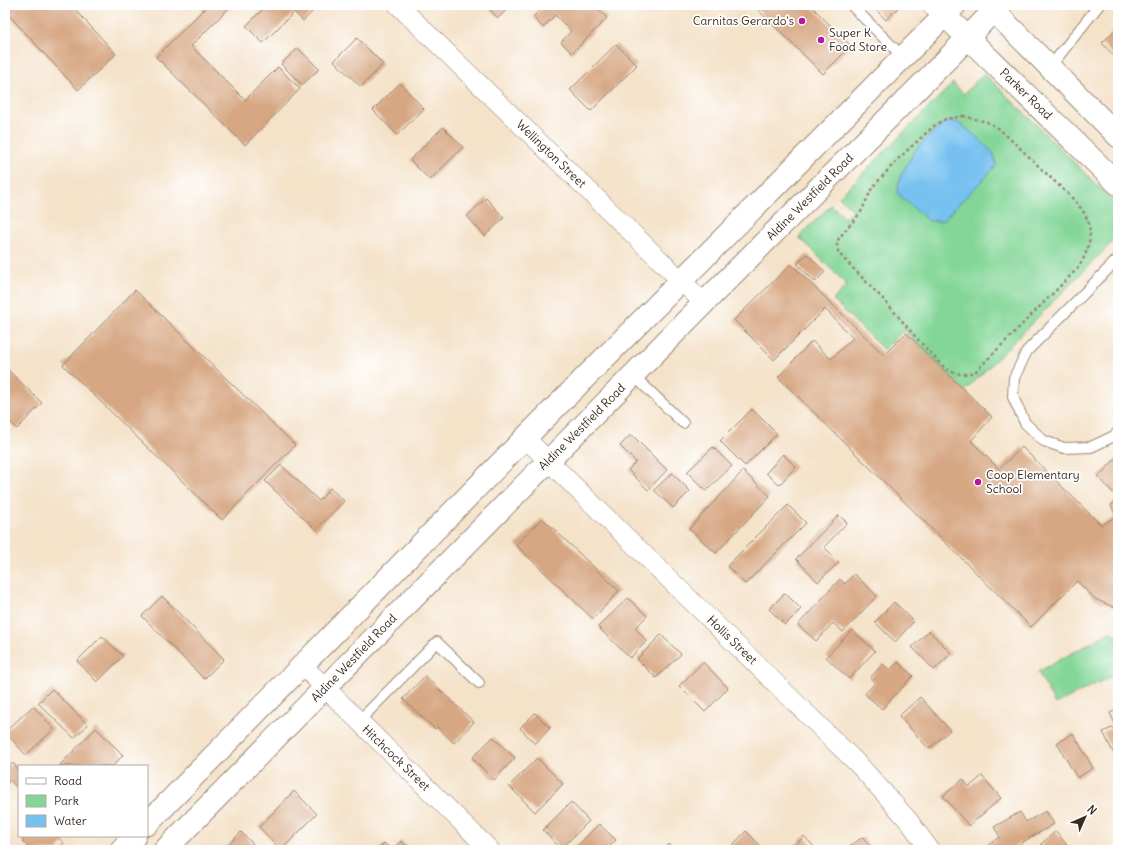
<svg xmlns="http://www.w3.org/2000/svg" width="1123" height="855" viewBox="0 0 1123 855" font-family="Delius,sans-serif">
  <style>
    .green { fill: #83d697; stroke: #5f805a }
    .water { fill: #76c1f0; stroke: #587687 }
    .building { fill: #d7a783 }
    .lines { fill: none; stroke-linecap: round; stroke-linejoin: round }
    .lane-casing { stroke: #988674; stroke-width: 12 }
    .street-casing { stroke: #988674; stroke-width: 20 }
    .secondary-casing { stroke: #988674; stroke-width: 24 }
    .path { stroke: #988674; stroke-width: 2.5; stroke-dasharray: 3 3; stroke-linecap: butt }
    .lane { stroke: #fff; stroke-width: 10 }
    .street { stroke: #fff; stroke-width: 19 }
    .secondary { stroke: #fff; stroke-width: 22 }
    .poi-dot { fill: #b5179e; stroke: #fff; stroke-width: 1.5 }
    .labels { text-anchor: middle; stroke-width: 3.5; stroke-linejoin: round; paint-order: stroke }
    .poi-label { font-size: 12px; fill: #3b2a1e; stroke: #fff; text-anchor: start }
    .street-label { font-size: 12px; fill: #3b2a1e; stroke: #fff }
  </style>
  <rect width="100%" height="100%" fill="#fff"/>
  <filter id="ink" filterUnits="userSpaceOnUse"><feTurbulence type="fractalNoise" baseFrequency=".025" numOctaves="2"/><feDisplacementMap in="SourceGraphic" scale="8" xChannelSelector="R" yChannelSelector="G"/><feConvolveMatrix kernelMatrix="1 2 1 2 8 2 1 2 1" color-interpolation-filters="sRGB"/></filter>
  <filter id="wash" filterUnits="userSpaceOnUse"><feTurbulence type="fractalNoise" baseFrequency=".012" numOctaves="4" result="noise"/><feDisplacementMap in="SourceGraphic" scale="16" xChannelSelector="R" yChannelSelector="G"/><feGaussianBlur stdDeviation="0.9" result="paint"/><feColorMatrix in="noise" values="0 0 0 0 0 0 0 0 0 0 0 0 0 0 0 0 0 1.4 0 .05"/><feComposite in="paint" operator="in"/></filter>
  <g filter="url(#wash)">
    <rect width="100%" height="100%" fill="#f4e2c9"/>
    <path class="green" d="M984,73L1118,206V236L965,391L904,330L884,350L833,300L847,285L799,237L831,205L845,218L853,210L839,197L953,83L964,94Z
      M1110,632L1118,635V673L1055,704L1038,672Z"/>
    <path class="water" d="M948,120L959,123L977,137L994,154L996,166L942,221H929L897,193L900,177L915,150L933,132Z"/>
    <g id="blocks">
      <path class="building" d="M5,5H71L116,54L78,90L5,11Z
        M208,5H232L191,46L245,100L278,67L300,89L245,145L156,57Z
        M267,5H319L303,21L294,12L263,43L246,26Z
        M485,5H512L498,18Z
        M545,5H595L607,18L572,53L561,42L571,31L555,15L543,28L533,17Z
        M753,5H810L851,46L823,74Z
        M871,5H901L886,20Z
        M1118,27V60L1102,43Z
        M357,38L383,64L361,87L334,61Z
        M616,44L637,65L591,111L570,90Z
        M298,48L319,69L302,85L281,64Z
        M400,83L424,109L397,135L373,110Z
        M443,127L463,147L430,180L410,160Z
        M486,198L504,218L485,236L467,216Z
        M807,254L825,272L815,282L797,264Z
        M791,264L884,355L906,333L992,417L971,441L999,469L1022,447L1101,525L1116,517L1111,505L1118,499V609L1113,607L1095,599L1077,581L1031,627L778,377L812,341L831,359L853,338L825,309L774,360L734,320Z
        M135,290L295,445L222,520L63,365Z
        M5,367L42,403L17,429L5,417Z
        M752,409L777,434L745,466L720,441Z
        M631,434L667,470L648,490L628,470L636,462L620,446Z
        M713,447L732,466L706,491L687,472Z
        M783,454L796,467L779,485L766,473Z
        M1118,456V498L1098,477Z
        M281,465L319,501L330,488L344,501L316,530L265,481Z
        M743,471L770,496L716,553L689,529Z
        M672,473L690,491L673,508L654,490Z
        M788,505L806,523L745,584L727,566Z
        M839,515L847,523L824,547L839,562L818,582L796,559Z
        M542,518L619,591L593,619L516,545Z
        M854,574L877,596L843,632L833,623L816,641L798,625L840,579L845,584Z
        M785,593L801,609L785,625L769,609Z
        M162,596L224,659L204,679L142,616Z
        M628,598L647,616L635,628L647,641L630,658L598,627Z
        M894,602L914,621L895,642L875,622Z
        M852,630L875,651L849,679L826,657Z
        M929,631L951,653L934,670L912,647Z
        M661,635L681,654L656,678L637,659Z
        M102,636L123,656L97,682L77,661Z
        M703,662L728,688L705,712L679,686Z
        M898,662L913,676L882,709L865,694L875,683L870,678L883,664L890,670Z
        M425,676L474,722L454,743L437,727L435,729L403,699Z
        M52,689L88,725L74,738L38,703Z
        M920,697L950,730L929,749L899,716Z
        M33,706L54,729L26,755L5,732Z
        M1118,709V754L1115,756L1103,732L1116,726L1110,713Z
        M535,713L550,728L535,744L520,728Z
        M96,728L123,755L113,766H59Z
        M1073,733L1093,768L1077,778L1057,743Z
        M493,737L515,758L494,780L472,758Z
        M537,758L563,784L535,812L509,786Z
        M13,763L19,771V787L17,788L5,775V770Z
        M982,776L1001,798L969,826L943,796L963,779L969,787Z
        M5,778L9,782L5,786Z
        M294,791L317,814L281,850L259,827Z
        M571,802L589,821L561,849L543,830Z
        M1046,811L1054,824L1009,850H991L988,845L1000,837L994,827L1020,812L1026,822Z
        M599,824L616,840L606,850H573Z
        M746,831L761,846L757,850H732L730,848Z
        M1056,831L1069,848L1066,850H1046L1041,844Z
        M241,832L259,850H223Z
        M27,836H57L64,843L57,850H31L22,841Z
        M804,836L817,850H790Z
        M863,837L872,850H847L846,849Z
        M401,841L411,850H393Z
        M384,843L391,850H378Z
        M668,844L674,850H663Z"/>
    </g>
  </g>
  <g filter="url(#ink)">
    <use href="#blocks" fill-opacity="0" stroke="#988674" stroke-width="1"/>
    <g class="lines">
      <g class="lane-casing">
        <path id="lane" d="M851,5L903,57
          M1050,67L1099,5
          M1118,259L1027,351L1014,378L1013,397L1025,423L1044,441L1064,448L1091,447L1114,436L1118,432
          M633,375L683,423
          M359,721L437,642L479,683"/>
      </g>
      <g class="street-casing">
        <path id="street" d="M398,5L704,303
          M525,438L860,766L908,820L930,850
          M302,665L490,850"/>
      </g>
      <g class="secondary-casing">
        <path id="secondary" d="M934,5L1118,184
          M988,5L1118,136
          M147,824L525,438L955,5
          M121,850L135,836
          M165,850L704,303L954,52L999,5"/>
      </g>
      <path class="path" d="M963,116L987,122L998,128C1016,144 1033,161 1050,177C1063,190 1081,203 1088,221C1093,238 1087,254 1078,268L976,371L968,374H960L952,372L945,368L919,341L885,301L842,257L838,251L837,244L839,238L861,212L872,188L899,158L935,125L946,119Z"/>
      <use href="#lane" class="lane"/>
      <use href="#street" class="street"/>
      <use href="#secondary" class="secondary"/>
    </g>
  </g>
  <g class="poi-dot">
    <circle cx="802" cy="21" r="4"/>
    <circle cx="821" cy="40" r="4"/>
    <circle cx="978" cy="482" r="4"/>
  </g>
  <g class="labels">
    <g class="poi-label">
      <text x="794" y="25" text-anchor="end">Carnitas Gerardo's</text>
      <text x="829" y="37">Super K<tspan x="829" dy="14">Food Store</tspan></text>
      <text x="986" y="479">Coop Elementary<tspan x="986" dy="14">School</tspan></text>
    </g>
    <g class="street-label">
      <text transform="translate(1026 94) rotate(44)" y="4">Parker Road</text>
      <text transform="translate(551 154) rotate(44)" y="4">Wellington Street</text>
      <text transform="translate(810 197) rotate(-45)" y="4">Aldine Westfield Road</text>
      <text transform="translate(582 427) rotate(-45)" y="4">Aldine Westfield Road</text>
      <text transform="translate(732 640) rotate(44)" y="4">Hollis Street</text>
      <text transform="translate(354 658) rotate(-46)" y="4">Aldine Westfield Road</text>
      <text transform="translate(396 758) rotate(44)" y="4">Hitchcock Street</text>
    </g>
  </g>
  <rect width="1123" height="855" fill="none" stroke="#fff" stroke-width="20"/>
  <rect x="18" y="765" width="130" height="72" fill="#ffffff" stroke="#b1aaa5"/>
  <rect x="26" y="778" width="20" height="6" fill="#ffffff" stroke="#b1aaa5"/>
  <text x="54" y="785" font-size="12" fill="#3b2a1e">Road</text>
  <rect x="26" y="795" width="20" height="12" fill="#83d697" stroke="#b1aaa5"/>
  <text x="54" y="805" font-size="12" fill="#3b2a1e">Park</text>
  <rect x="26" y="815" width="20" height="12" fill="#76c1f0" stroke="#b1aaa5"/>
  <text x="54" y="825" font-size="12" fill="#3b2a1e">Water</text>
  <g transform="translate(1085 817) rotate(45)" stroke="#ffffff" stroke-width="3" paint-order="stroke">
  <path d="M0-3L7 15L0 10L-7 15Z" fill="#3b2a1e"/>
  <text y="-6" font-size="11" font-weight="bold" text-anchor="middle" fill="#3b2a1e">N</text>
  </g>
</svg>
